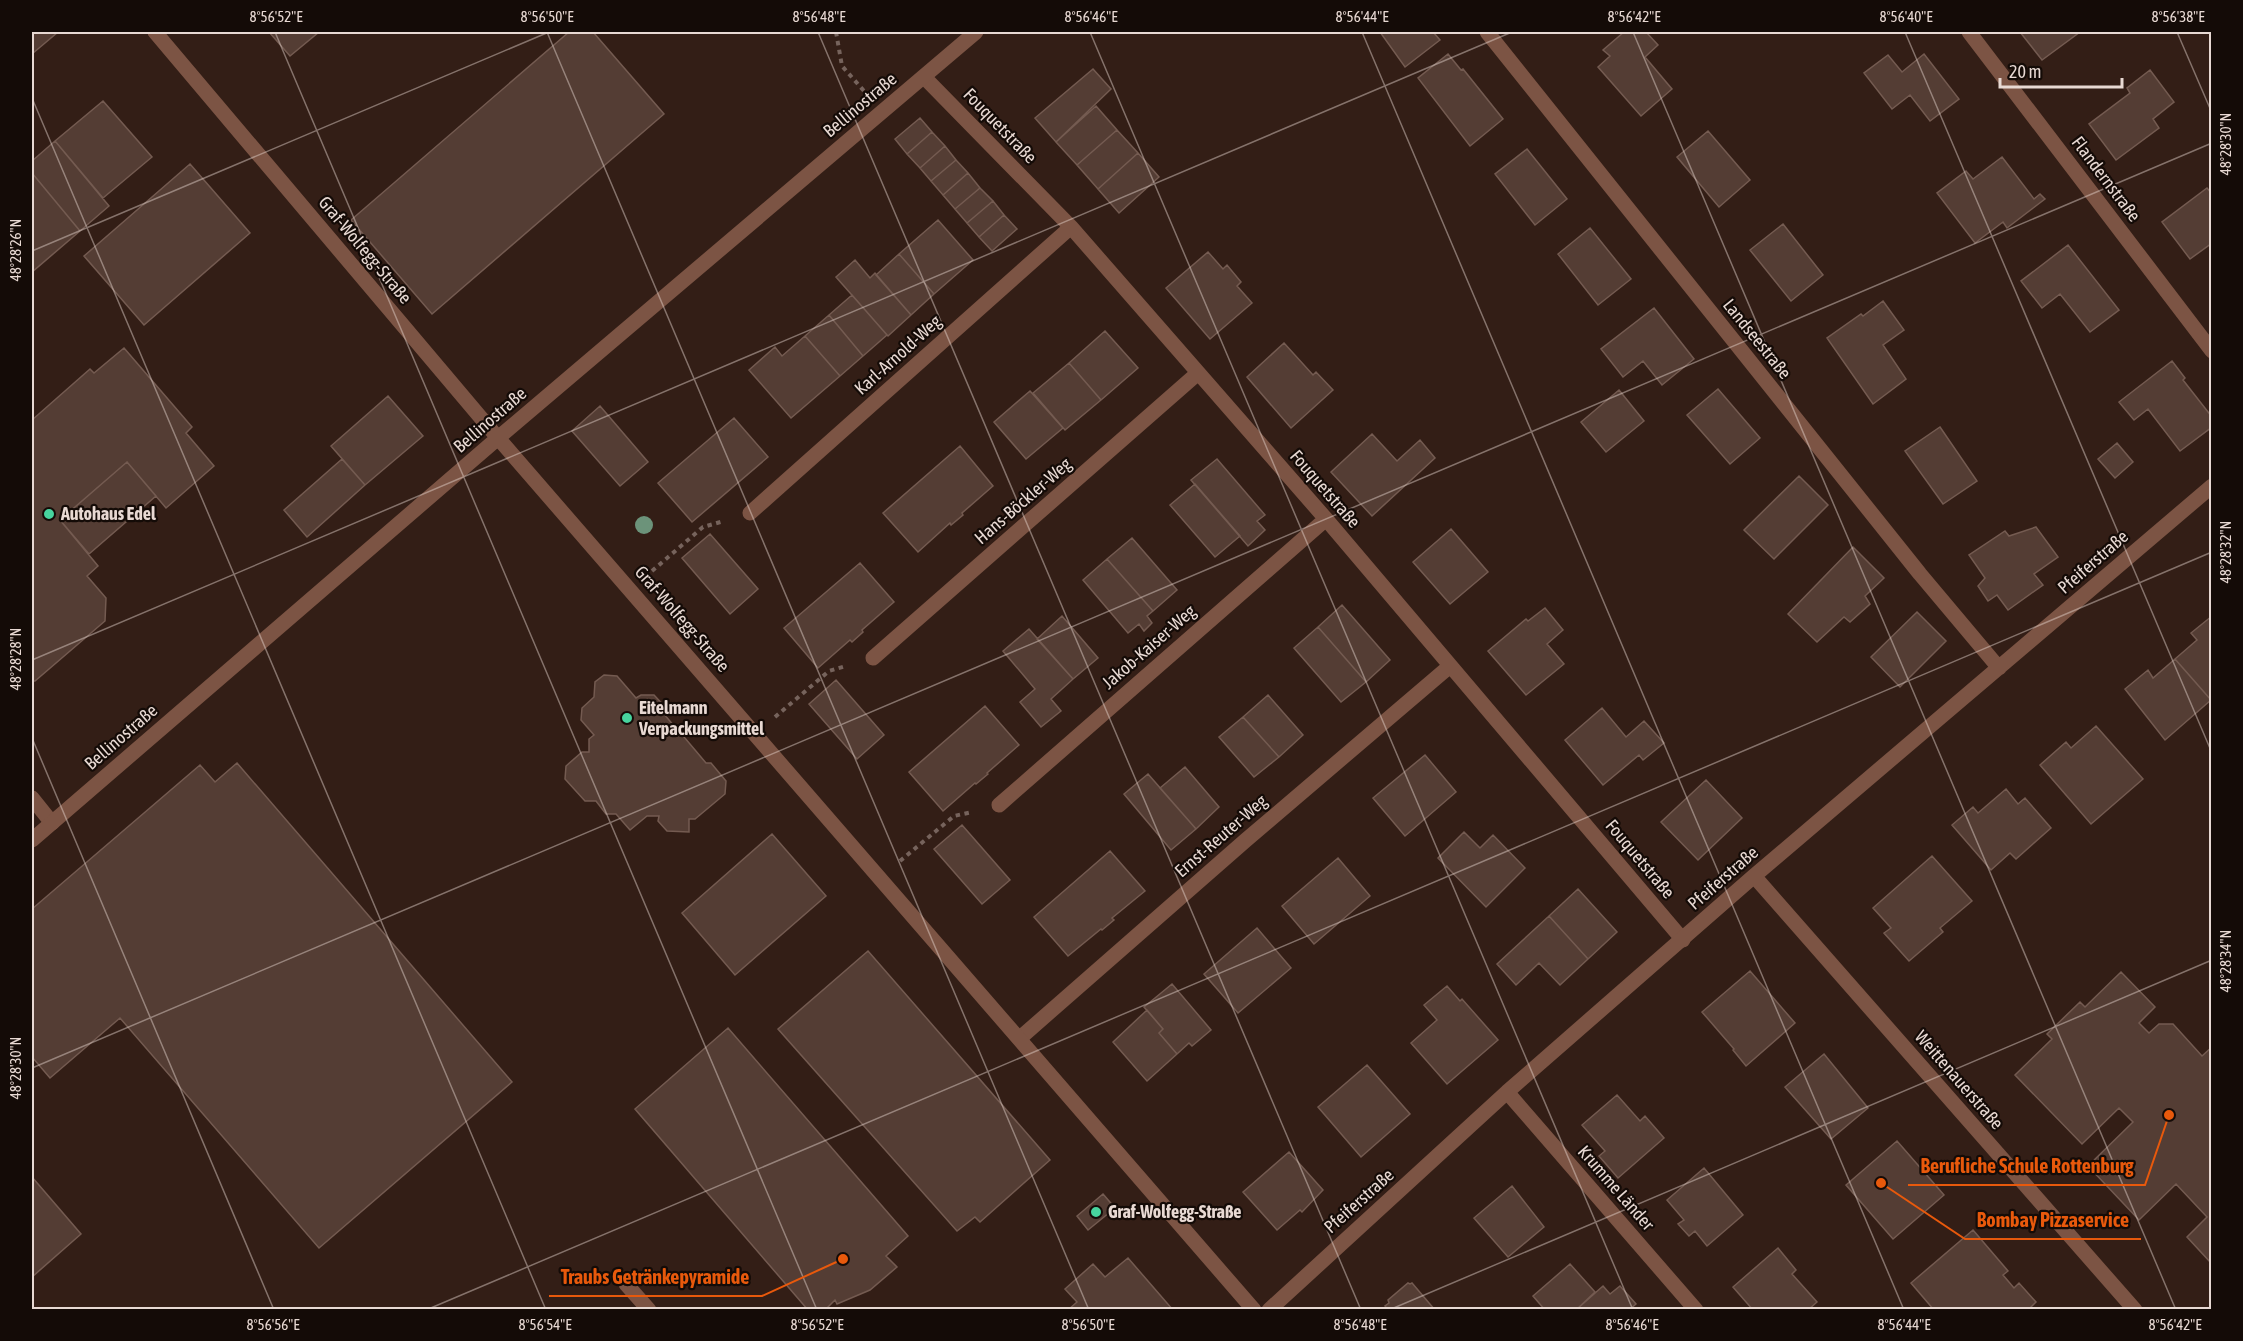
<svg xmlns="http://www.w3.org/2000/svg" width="2243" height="1341" viewBox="0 0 2243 1341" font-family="'Asap Condensed',sans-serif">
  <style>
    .building { fill: #543d34; stroke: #745b51; stroke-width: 1.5 }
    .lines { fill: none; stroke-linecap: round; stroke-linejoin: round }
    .path { stroke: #76635c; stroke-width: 4; stroke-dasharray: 4.5 4.5; stroke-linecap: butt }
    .service { stroke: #7c5444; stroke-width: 15 }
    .minor { stroke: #7c5444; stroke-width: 15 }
    .tree { fill: #6c937a }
    .ticks { fill: none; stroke: #e8d9d3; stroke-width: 1.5; stroke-opacity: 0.45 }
    .poi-dot { fill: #47d49e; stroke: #140b07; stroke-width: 2 }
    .labels { text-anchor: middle; stroke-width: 4.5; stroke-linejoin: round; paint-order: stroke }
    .street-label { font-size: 18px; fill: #e8d9d3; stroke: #140b07 }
    .poi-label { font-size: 18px; font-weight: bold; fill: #e8d9d3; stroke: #140b07; text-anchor: start }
    .leader { fill: none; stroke: #e8590c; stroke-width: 2 }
    .callout-dot { fill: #e8590c; stroke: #140b07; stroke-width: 2 }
    .callout-label { font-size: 20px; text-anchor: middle; font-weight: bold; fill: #e8590c; stroke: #140b07; stroke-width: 4.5; stroke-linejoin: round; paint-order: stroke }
    .neatline { fill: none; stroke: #e8d9d3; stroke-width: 2 }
    .ticks-label { font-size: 15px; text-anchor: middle; fill: #e8d9d3 }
  </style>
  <rect width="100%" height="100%" fill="#331e16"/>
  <path class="building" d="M32,32H58L32,54Z
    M269,32H319L290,56Z
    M569,32H593L664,114L432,314L351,220Z
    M1380,32H1433L1440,40L1405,67Z
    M1624,32H1646L1658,45L1645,57L1672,89L1641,116L1598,67L1610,56L1603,50Z
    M2020,32H2080L2042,60Z
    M1448,54L1461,70L1463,69L1503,119L1470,146L1418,78Z
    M1924,54L1959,99L1930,121L1910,95L1892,109L1864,73L1888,55L1902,72Z
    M1093,69L1111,89L1056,142L1035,118Z
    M2150,70L2174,102L2153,119L2159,128L2116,160L2089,124L2130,93L2127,88Z
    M103,101L152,157L103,198L55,141Z
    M1096,106L1117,130L1077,165L1056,142Z
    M920,118L932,132L907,154L895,139Z
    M1117,130L1138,153L1098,189L1077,165Z
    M1708,131L1750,180L1719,207L1677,157Z
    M932,132L945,146L920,168L907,154Z
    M55,141L109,206L80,231L32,173V161Z
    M945,146L956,160L931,181L920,168Z
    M1527,149L1567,199L1535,225L1495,174Z
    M1138,153L1159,177L1119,213L1098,189Z
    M2002,157L2034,199L2040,194L2045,199L2007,228L2003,222L1975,243L1937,193L1966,171L1973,179Z
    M956,160L968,173L943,195L931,181Z
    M190,164L250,233L144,325L84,256Z
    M32,173L80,231L32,272Z
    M968,173L980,188L955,209L943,195Z
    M980,188L993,201L967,223L955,209Z
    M2207,188L2212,194V243L2190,259L2162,222Z
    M993,201L1004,215L979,237L967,223Z
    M1004,215L1017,229L992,251L979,237Z
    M938,220L973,260L934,294L899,254Z
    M1783,224L1823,275L1791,301L1750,250Z
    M1590,228L1631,279L1598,305L1558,254Z
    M2068,245L2119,310L2090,332L2060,294L2042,308L2021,281Z
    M1208,252L1223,269L1227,265L1241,282L1237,286L1252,303L1210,339L1166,288Z
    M899,254L934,294L911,315L876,275Z
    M855,260L870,278L875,273L911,315L888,336L836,277Z
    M852,295L887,335L863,356L829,315Z
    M1883,301L1904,330L1883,345L1906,379L1873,404L1827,338L1861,314L1863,316Z
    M1654,308L1694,359L1662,385L1643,361L1623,377L1601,349Z
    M829,315L863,356L840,376L805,336Z
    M1105,331L1138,368L1101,400L1069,363Z
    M805,336L840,376L791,418L749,370L775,347L782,356Z
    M1284,343L1313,375L1316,372L1333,390L1291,428L1247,377Z
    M124,348L192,427L186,433L214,466L166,508L127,462L60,520L98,566L87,576L106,598L105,621L35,681H32V420L90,369L94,373Z
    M2172,361L2185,378L2183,380L2212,417V427L2180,451L2148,409L2134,420L2119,402Z
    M1069,363L1101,400L1065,430L1033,393Z
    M1718,389L1760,438L1730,464L1687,415Z
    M1619,390L1644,421L1606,452L1581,422Z
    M1030,391L1063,428L1026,459L994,422Z
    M388,396L423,436L365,485L331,446Z
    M600,406L648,462L620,486L572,431Z
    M734,418L768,457L692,522L658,483Z
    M1940,427L1977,481L1943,504L1905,451Z
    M1372,434L1397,461L1420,440L1435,458L1372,516L1331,472Z
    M2117,443L2133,462L2115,478L2098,459Z
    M960,446L993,486L962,513L963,515L951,525L950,523L918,552L883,513Z
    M342,459L365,485L307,537L284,510Z
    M1217,459L1265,515L1257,521L1265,530L1248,546L1191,480Z
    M127,462L156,496L89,554L60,520Z
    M1799,476L1828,505L1774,559L1744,530Z
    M1195,484L1240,536L1215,557L1170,505Z
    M2036,527L2058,557L2034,574L2043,585L2008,610L1997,595L1988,601L1978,586L1985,578L1969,555L2005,531L2009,536Z
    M1451,529L1488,572L1450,604L1413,562Z
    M710,534L758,589L730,614L682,558Z
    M1132,538L1177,590L1153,611L1107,559Z
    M1853,547L1884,578L1865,596L1870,604L1850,622L1844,617L1817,642L1788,614Z
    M1107,559L1153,611L1147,616L1152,623L1144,631L1139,624L1128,633L1083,580Z
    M860,563L894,602L862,630L863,632L852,642L850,640L818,668L784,628Z
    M1342,605L1390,660L1366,682L1318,627Z
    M1545,608L1563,630L1547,644L1564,664L1526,695L1488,651L1526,619L1528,621Z
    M1917,612L1946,641L1900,687L1871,657Z
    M1062,616L1098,658L1073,679L1037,639Z
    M2212,616V700H2211L2175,659L2197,640L2191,633Z
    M1318,627L1366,682L1341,702L1294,648Z
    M1029,629L1073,679L1051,699L1061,711L1041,727L1020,702L1035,689L1003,651Z
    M2175,659L2211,700L2165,740L2125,689L2148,670L2153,678Z
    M604,675L617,676L636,698L641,695H654L666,708L664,714L674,726H679V731L706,763H711L726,781L725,794L695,819H689V832L667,831L658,821L659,816H647L630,830L616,814H606L596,801H585L565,779L566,766L582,752H589V739L594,735L581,720L582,708L594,697L595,682Z
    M836,680L884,735L857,759L809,704Z
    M1268,695L1303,735L1279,757L1243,717Z
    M985,706L1019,745L987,773L988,774L976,784L975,783L943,811L909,772Z
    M1602,708L1626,737L1644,721L1664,743L1643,760L1639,755L1603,785L1565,740Z
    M1243,717L1279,757L1254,777L1219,737Z
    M2096,726L2143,779L2091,824L2040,765L2066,742L2071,748Z
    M1425,755L1456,792L1405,836L1373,798Z
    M237,763L512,1082L319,1248L120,1018L50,1078L32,1057V909L200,765L215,782Z
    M1185,767L1219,807L1196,829L1160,788Z
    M1148,774L1196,829L1171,850L1124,794Z
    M1706,780L1742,818L1698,860L1661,822Z
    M2006,789L2018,804L2025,798L2051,828L2016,859L2010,853L1991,870L1952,825L1973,807L1978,813Z
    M962,825L1010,880L982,904L934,849Z
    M1464,832L1480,848L1493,835L1525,868L1486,907L1438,858Z
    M772,834L826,896L735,975L682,913Z
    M1110,851L1145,891L1112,918L1114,920L1102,930L1101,929L1068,956L1034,917Z
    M1932,856L1972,901L1940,928L1943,932L1909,961L1884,933L1891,928L1873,908Z
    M1338,858L1370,896L1314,944L1282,906Z
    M1578,889L1617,932L1588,959L1549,916Z
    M1549,916L1588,959L1560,985L1539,963L1516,985L1497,964Z
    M1257,928L1291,968L1238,1013L1204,974Z
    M868,951L1050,1160L980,1222L975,1217L957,1231L778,1029Z
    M1750,971L1795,1023L1746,1066L1733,1050L1734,1049L1702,1012Z
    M2121,972L2155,1007L2139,1023L2149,1033L2159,1024H2173L2202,1056L2212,1047V1264L2187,1237L2207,1217L2176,1184L2139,1220L2088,1166L2133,1122L2119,1108L2082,1144L2015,1075L2052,1039L2047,1034L2080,1002L2085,1007Z
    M1172,984L1211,1030L1192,1046L1189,1043L1177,1054L1159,1033L1163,1029L1144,1007Z
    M1447,986L1460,1001L1462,999L1498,1040L1447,1084L1411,1043L1437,1020L1424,1005Z
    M1147,1010L1163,1029L1159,1033L1177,1054L1147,1081L1113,1042Z
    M728,1028L908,1236L886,1256L897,1267L870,1290L837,1304L835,1300L825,1310H808L635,1109Z
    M1824,1054L1868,1108L1831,1139L1785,1087Z
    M1367,1065L1410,1114L1361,1157L1318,1107Z
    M1617,1095L1640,1121L1645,1116L1664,1138L1618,1178L1599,1156L1605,1151L1582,1125Z
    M1897,1141L1944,1195L1893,1239L1846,1185Z
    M1289,1152L1323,1190L1302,1212L1300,1210L1277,1230L1243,1192Z
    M1704,1168L1743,1215L1707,1246L1695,1231L1689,1236L1678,1224L1684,1220L1667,1200Z
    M32,1177L81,1234L32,1277Z
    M1512,1186L1544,1227L1508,1257L1474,1218Z
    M1103,1194L1115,1208L1088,1230L1077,1216Z
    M1973,1230L2008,1271L2003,1275L2014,1288L2019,1283L2036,1302L2028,1310H1934L1911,1283Z
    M1778,1248L1796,1270L1792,1274L1817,1302L1808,1310H1753L1733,1287Z
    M1128,1258L1173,1310H1068L1077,1302L1065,1289L1093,1264L1105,1277Z
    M1570,1264L1595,1292L1576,1310H1545L1533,1296Z
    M1408,1283L1410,1284L1412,1283L1435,1310H1388L1385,1306L1389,1303L1388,1300Z
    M1603,1286L1610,1294L1620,1286L1636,1304L1629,1310H1576Z"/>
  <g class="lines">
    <path class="path" d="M836,32L842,66L864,91
      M652,571L703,527L724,521
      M775,717L829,671L846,666
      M900,861L954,816L972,812"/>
    <path class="service" d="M924,77L1071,227L1326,519L1683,940
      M750,513L1071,227
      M873,658L1198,373
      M32,798L52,823
      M999,805L1326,519
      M1020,1038L1246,840L1450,666
      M626,1284L649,1310"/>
    <path class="minor" d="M155,32L498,438L1254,1310
      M1487,32L1920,574L1999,668
      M1969,32L2212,351
      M32,840L498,438L976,32
      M1754,876L2135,1310
      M1507,1092L1696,1310
      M1269,1310L1507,1092L1754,876L2212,486"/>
  </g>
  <circle class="tree" cx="644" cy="525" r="9"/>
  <path class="ticks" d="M275,32L817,1310M547,32L1089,1310M818,32L1361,1310M1090,32L1633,1310M1362,32L1904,1310M1633,32L2176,1310M1905,32L2212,753M2177,32L2212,113M32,98L546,1310M32,251L549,32M32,660L1512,32M32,738L274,1310M32,1068L2212,143M426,1310L2212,552M1389,1310L2212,960"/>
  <g class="poi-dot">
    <circle cx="49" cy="514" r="6"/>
    <circle cx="627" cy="718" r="6"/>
    <circle cx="1096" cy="1212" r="6"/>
  </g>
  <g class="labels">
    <g class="street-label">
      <text transform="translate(860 105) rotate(-40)" y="6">Bellinostraße</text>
      <text transform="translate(1000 126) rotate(46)" y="6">Fouquetstraße</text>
      <text transform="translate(2106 179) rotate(53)" y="6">Flandernstraße</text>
      <text transform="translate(365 250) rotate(50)" y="6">Graf-Wolfegg-Straße</text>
      <text transform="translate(1757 339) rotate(51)" y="6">Landseestraße</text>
      <text transform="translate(898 355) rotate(-42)" y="6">Karl-Arnold-Weg</text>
      <text transform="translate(490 420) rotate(-41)" y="6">Bellinostraße</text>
      <text transform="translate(1325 489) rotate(49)" y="6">Fouquetstraße</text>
      <text transform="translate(1023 501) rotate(-41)" y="6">Hans-Böckler-Weg</text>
      <text transform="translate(2093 562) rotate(-41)" y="6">Pfeiferstraße</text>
      <text transform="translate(682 619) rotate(49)" y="6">Graf-Wolfegg-Straße</text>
      <text transform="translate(1149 647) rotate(-41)" y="6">Jakob-Kaiser-Weg</text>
      <text transform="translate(121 737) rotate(-41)" y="6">Bellinostraße</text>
      <text transform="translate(1221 836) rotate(-41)" y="6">Ernst-Reuter-Weg</text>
      <text transform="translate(1640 859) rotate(50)" y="6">Fouquetstraße</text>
      <text transform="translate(1723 878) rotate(-41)" y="6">Pfeiferstraße</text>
      <text transform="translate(1959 1080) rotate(49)" y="6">Weittenauerstraße</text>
      <text transform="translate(1616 1188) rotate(49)" y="6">Krumme Länder</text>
      <text transform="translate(1359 1201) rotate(-42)" y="6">Pfeiferstraße</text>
    </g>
    <g class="poi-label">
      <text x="61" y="520">Autohaus Edel</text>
      <text x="639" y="714">Eitelmann<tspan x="639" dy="21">Verpackungsmittel</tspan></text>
      <text x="1108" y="1218">Graf-Wolfegg-Straße</text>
    </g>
  </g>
  <path class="leader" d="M2169 1115L2145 1185H1908M1881 1183L1965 1239H2141M843 1259L762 1296H549"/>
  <g class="callout-dot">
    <circle cx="2169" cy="1115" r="6"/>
    <circle cx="1881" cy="1183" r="6"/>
    <circle cx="843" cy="1259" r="6"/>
  </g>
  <g class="callout-label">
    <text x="2027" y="1173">Berufliche Schule Rottenburg</text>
    <text x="2053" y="1227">Bombay Pizzaservice</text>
    <text x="655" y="1284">Traubs Getränkepyramide</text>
  </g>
  <rect width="2243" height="1341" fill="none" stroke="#140b07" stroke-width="66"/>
  <path d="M2000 78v9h122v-9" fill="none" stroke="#e8d9d3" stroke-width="3"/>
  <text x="2009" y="78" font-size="18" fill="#e8d9d3" stroke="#140b07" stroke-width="4.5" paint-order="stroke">20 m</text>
  <rect x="33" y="33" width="2177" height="1275" class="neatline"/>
  <g class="ticks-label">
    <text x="276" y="22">8°56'52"E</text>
    <text x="547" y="22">8°56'50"E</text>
    <text x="819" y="22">8°56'48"E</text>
    <text x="1091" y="22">8°56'46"E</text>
    <text x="1362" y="22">8°56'44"E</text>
    <text x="1634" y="22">8°56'42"E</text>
    <text x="1906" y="22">8°56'40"E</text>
    <text x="2178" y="22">8°56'38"E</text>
    <text transform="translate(2226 144) rotate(-90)" y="5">48°28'30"N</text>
    <text transform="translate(16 250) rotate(-90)" y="5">48°28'26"N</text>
    <text transform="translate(2226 552) rotate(-90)" y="5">48°28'32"N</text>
    <text transform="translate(16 659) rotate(-90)" y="5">48°28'28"N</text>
    <text transform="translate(2226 961) rotate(-90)" y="5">48°28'34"N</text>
    <text transform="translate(16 1068) rotate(-90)" y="5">48°28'30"N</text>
    <text x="273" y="1330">8°56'56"E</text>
    <text x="545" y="1330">8°56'54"E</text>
    <text x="817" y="1330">8°56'52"E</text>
    <text x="1088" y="1330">8°56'50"E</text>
    <text x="1360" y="1330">8°56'48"E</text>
    <text x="1632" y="1330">8°56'46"E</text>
    <text x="1904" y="1330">8°56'44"E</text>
    <text x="2175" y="1330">8°56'42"E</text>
  </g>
</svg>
